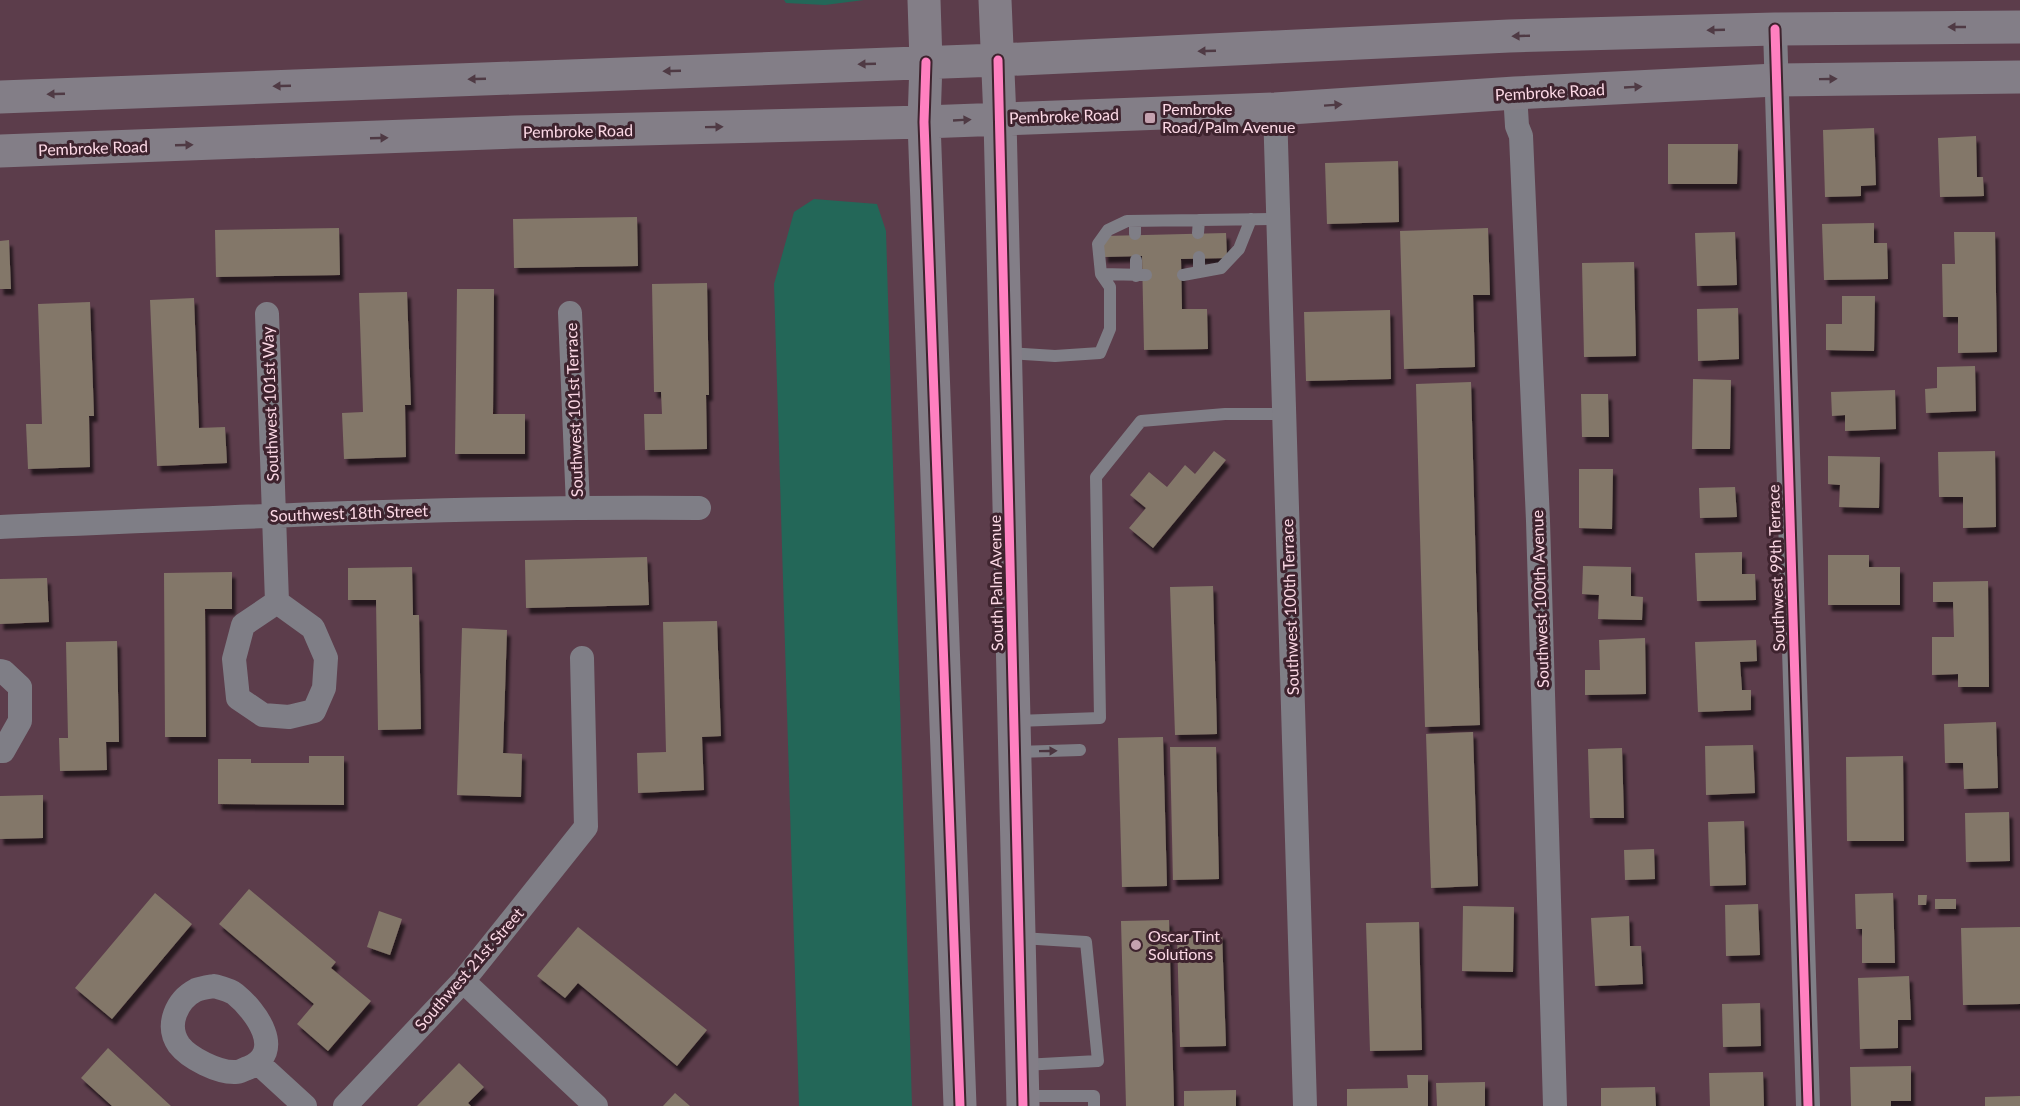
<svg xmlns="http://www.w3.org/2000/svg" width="2020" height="1106" viewBox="0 0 2020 1106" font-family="Lato,sans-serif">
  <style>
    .water { fill: #236758 }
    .building { fill: #837769; filter: url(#shadow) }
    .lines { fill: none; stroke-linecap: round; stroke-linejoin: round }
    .service { stroke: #7f7e86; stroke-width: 12 }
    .minor { stroke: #7f7e86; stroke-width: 24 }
    .secondary { stroke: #837e87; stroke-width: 33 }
    .cycleway-casing { stroke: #3e232e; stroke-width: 13 }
    .cycleway { stroke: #ff80c0; stroke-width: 9 }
    .oneway { fill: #4f3a44 }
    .oneway2 { fill: #4b3540 }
    .poi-dot { fill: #c4a2af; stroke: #3e232e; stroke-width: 2 }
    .labels { text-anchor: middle; stroke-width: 6; stroke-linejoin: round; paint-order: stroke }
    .street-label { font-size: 16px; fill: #fcd8e5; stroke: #3e232e }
    .poi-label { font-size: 16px; fill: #fcd8e5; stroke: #3e232e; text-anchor: start }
  </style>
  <defs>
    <filter id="shadow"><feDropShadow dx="3.5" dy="6" stdDeviation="1.5" flood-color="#0009"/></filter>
  </defs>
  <rect width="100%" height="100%" fill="#5c3d4b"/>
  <path class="water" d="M784,0H864L825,5L786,3Z
    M814,199L877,204L886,231L912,1106H799L774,284L794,212Z"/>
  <path class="building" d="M1874,128L1876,185L1861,186V196L1825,197L1823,130Z
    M1976,136L1977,177H1983L1984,196L1940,197L1938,138Z
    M1668,144H1738L1737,184H1668Z
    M1398,161L1399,222L1327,224L1325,163Z
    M637,217L638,266L514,268L513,219Z
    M1874,223V243H1887L1888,279L1824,280L1822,224Z
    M339,228L340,275L216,277L215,230Z
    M1488,228L1490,295H1473L1475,367L1404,369L1400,231Z
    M1735,232L1737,285L1697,286L1695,233Z
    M1954,232H1995L1997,352L1958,353V317H1943L1942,264H1955Z
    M1226,233L1227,258L1181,259L1182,309H1207L1208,349L1144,350L1142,256L1104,257V236Z
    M9,240L11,289H0V241Z
    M1634,262L1636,356L1584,357L1582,263Z
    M707,283L709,395H706L707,449L645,450L644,414H662L661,392H654L652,284Z
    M457,289H494L493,414H525V454H455Z
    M407,292L411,405H405L406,457L344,459L342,413L363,412L359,293Z
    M1842,296H1875L1874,351L1826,350V324H1842Z
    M194,298L199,428L225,427L227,463L157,466L150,300Z
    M90,302L94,416H89L90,467L28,469L26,424H42L38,304Z
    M1738,308L1739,359L1698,361L1697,309Z
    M1390,310L1391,379L1306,381L1304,312Z
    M1975,366L1976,411L1926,413L1925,389L1937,388V367Z
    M1693,379L1731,380L1730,449H1692Z
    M1471,382L1480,725L1425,727L1416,384Z
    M1895,390L1896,429L1845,431V415L1832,416L1831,392Z
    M1581,394H1608L1609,437H1582Z
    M1214,451L1226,460L1153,548L1129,528L1146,508L1130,495L1149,472L1167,487L1185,465L1195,474Z
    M1995,451L1996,527L1963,528V497H1939L1938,452Z
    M1828,456L1880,457L1879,508L1839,507L1840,485L1828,484Z
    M1579,469H1613L1612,529L1579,528Z
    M1735,487L1737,517L1700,518L1699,488Z
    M1742,552V574H1755L1756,600L1697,601L1695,553Z
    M1828,555H1869V567H1900V605H1828Z
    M647,557L649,605L526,608L525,560Z
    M1583,566L1631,567V596L1643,597L1642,620L1598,619L1599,595L1582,594Z
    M412,567L413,615H419L421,729L378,730L376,600H348V568Z
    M232,572V609H205L206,737H165L164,573Z
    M47,578L49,622L0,624V579Z
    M1988,581L1989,687H1958V674L1932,675V637H1954L1953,602H1933V582Z
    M1213,586L1217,734L1175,735L1170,587Z
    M717,621L721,736L702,737L704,790L638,793L637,753L666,752L663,622Z
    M462,628L507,630L503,753L522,754L521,797L457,795Z
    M1645,638L1646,694L1585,695V670H1600L1599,640Z
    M1756,640L1757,661L1740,662L1742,690H1751V710L1698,712L1695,642Z
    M117,641L119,742H106L107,770L60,771L59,738H68L66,642Z
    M1996,722L1998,788L1964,789L1963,763H1945L1944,724Z
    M1473,732L1478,886L1431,888L1426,734Z
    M1163,737L1167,886L1122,887L1118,738Z
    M1753,745L1755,793L1706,795L1705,746Z
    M1170,747H1216L1219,879L1173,880Z
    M1622,748L1624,818H1590L1588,749Z
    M309,756H344V805L218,804V759H251V763H309Z
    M1903,756L1904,841H1847L1846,757Z
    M43,795V838L0,839V796Z
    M2009,812L2010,861L1966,862L1965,813Z
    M1744,821L1746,885L1710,886L1708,822Z
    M1654,849L1655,879L1625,880L1624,850Z
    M249,889L336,962L331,968L371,1001L328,1051L297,1024L314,1004L219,924Z
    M155,893L192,924L112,1019L75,988Z
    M1893,893L1895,963H1862V929H1856L1855,894Z
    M1918,895H1927L1926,905H1918Z
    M1935,899H1956V909H1935Z
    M1758,904L1760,955L1726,956L1725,905Z
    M1463,906L1514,907L1513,972L1462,971Z
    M379,911L402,919L390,955L367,947Z
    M1629,916L1630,946H1641L1643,984L1595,986L1591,918Z
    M1169,920L1174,1106H1126L1121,921Z
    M1419,922L1422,1050L1370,1051L1366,923Z
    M578,927L707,1030L677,1066L578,983L565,998L537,976Z
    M2020,927V1004L1963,1005L1961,928Z
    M1222,933L1226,1046L1180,1047L1177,935Z
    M1909,976L1911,1020H1898V1048L1860,1049L1858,978Z
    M1760,1003L1761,1046L1723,1047L1722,1004Z
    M108,1048L171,1106H112L81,1078Z
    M459,1063L484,1087L468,1103L471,1106H417Z
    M1911,1066V1101H1891V1106H1851L1850,1067Z
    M1763,1072L1764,1106H1710L1709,1073Z
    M1407,1075H1428V1106H1347V1089L1408,1088Z
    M1485,1082V1106H1437L1436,1083Z
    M1655,1087L1656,1106H1601V1088Z
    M1236,1090V1106H1184V1091Z
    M675,1093L690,1106H663Z
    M2020,1096V1106H1985V1097Z"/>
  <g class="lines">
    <path class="service" d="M1135,221V234
      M1198,233L1199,220
      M1199,257V272
      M1136,260V276
      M1101,274L1146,275
      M1183,275L1221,268L1239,249L1251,219
      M1007,353L1055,356L1100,353L1110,329V287L1101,274L1098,244L1108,230L1127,221L1278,219
      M1016,721L1100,718L1096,477L1141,421L1225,414H1284
      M1017,752L1080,750
      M1021,938L1086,942L1098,1061L1023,1065
      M1023,1096H1094V1106"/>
    <path class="minor" d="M1775,29L1808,1106
      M1515,93L1517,126L1521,136L1538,521L1555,1106
      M1275,109L1305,1106
      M570,313L578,507
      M267,314L277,602L243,625L234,659L238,698L263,715L289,717L314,711L324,688L326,658L313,628L277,602
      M0,527C233,517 466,506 699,508
      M0,671L4,672L20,687V721L3,751H0
      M463,981L596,1106
      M214,986C221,988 230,990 235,994C256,1011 286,1052 248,1068C244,1069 240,1072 236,1072C218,1073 189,1058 179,1045C165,1025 177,1000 196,990C201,988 208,987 214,986Z
      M258,1063L305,1106
      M345,1106L463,981L586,827L582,658"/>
    <path class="secondary" d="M924,0L926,62L924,122L960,1106
      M995,0L1000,119L1023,1106
      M0,97L998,60L1509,36L1775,29L2020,27
      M0,151L515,132L924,122L1275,109L1515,93L1776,80L2020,77"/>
    <g class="cycleway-casing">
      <path id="cycleway" d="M1775,29L1808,1106
        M998,60L1023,1106
        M926,62L924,122L960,1106"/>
    </g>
    <use href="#cycleway" class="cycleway"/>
  </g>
  <defs><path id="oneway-solid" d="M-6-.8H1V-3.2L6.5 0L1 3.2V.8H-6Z" transform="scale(1.5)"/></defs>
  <g class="oneway">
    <use href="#oneway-solid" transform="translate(1957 27) rotate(180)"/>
    <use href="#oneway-solid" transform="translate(1716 30) rotate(178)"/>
    <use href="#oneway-solid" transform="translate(1521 36) rotate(178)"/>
    <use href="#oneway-solid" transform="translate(1207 51) rotate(178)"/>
    <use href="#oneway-solid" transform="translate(867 64) rotate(178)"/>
    <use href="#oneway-solid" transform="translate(672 71) rotate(178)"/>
    <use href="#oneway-solid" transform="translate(477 79) rotate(178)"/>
    <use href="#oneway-solid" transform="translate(1828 79) rotate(-1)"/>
    <use href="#oneway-solid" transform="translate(282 86) rotate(178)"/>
    <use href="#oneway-solid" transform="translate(1633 87) rotate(-3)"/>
    <use href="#oneway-solid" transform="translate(56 94) rotate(178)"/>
    <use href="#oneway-solid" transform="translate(1333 105) rotate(-4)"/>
    <use href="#oneway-solid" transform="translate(962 120) rotate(-3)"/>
    <use href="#oneway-solid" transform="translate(714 127) rotate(-1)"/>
    <use href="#oneway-solid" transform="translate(379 138) rotate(-2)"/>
    <use href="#oneway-solid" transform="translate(184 145) rotate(-2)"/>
  </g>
  <use class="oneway2" href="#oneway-solid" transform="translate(1048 751) rotate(-1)"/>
  <g class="poi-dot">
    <rect x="1144" y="112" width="12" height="12" rx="3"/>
    <circle cx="1136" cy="945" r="6"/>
  </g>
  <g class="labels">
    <g class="street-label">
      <text transform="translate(1550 92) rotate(-3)" y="6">Pembroke Road</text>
      <text transform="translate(1064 116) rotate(-2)" y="6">Pembroke Road</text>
      <text transform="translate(578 131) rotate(-1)" y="6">Pembroke Road</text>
      <text transform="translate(93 148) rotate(-2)" y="6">Pembroke Road</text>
      <text transform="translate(270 404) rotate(-92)" y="6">Southwest 101st Way</text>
      <text transform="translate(574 410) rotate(-92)" y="6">Southwest 101st Terrace</text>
      <text transform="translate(349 513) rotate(-2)" y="6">Southwest 18th Street</text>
      <text transform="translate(1776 568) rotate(-92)" y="6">Southwest 99th Terrace</text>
      <text transform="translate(996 583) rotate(-91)" y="6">South Palm Avenue</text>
      <text transform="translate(1540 599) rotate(-92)" y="6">Southwest 100th Avenue</text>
      <text transform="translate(1290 607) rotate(-92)" y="6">Southwest 100th Terrace</text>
      <text transform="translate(469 969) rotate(-49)" y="6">Southwest 21st Street</text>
    </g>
    <g class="poi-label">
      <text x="1162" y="115">Pembroke<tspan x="1162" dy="18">Road/Palm Avenue</tspan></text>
      <text x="1148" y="942">Oscar Tint<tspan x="1148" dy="18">Solutions</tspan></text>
    </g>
  </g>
</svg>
